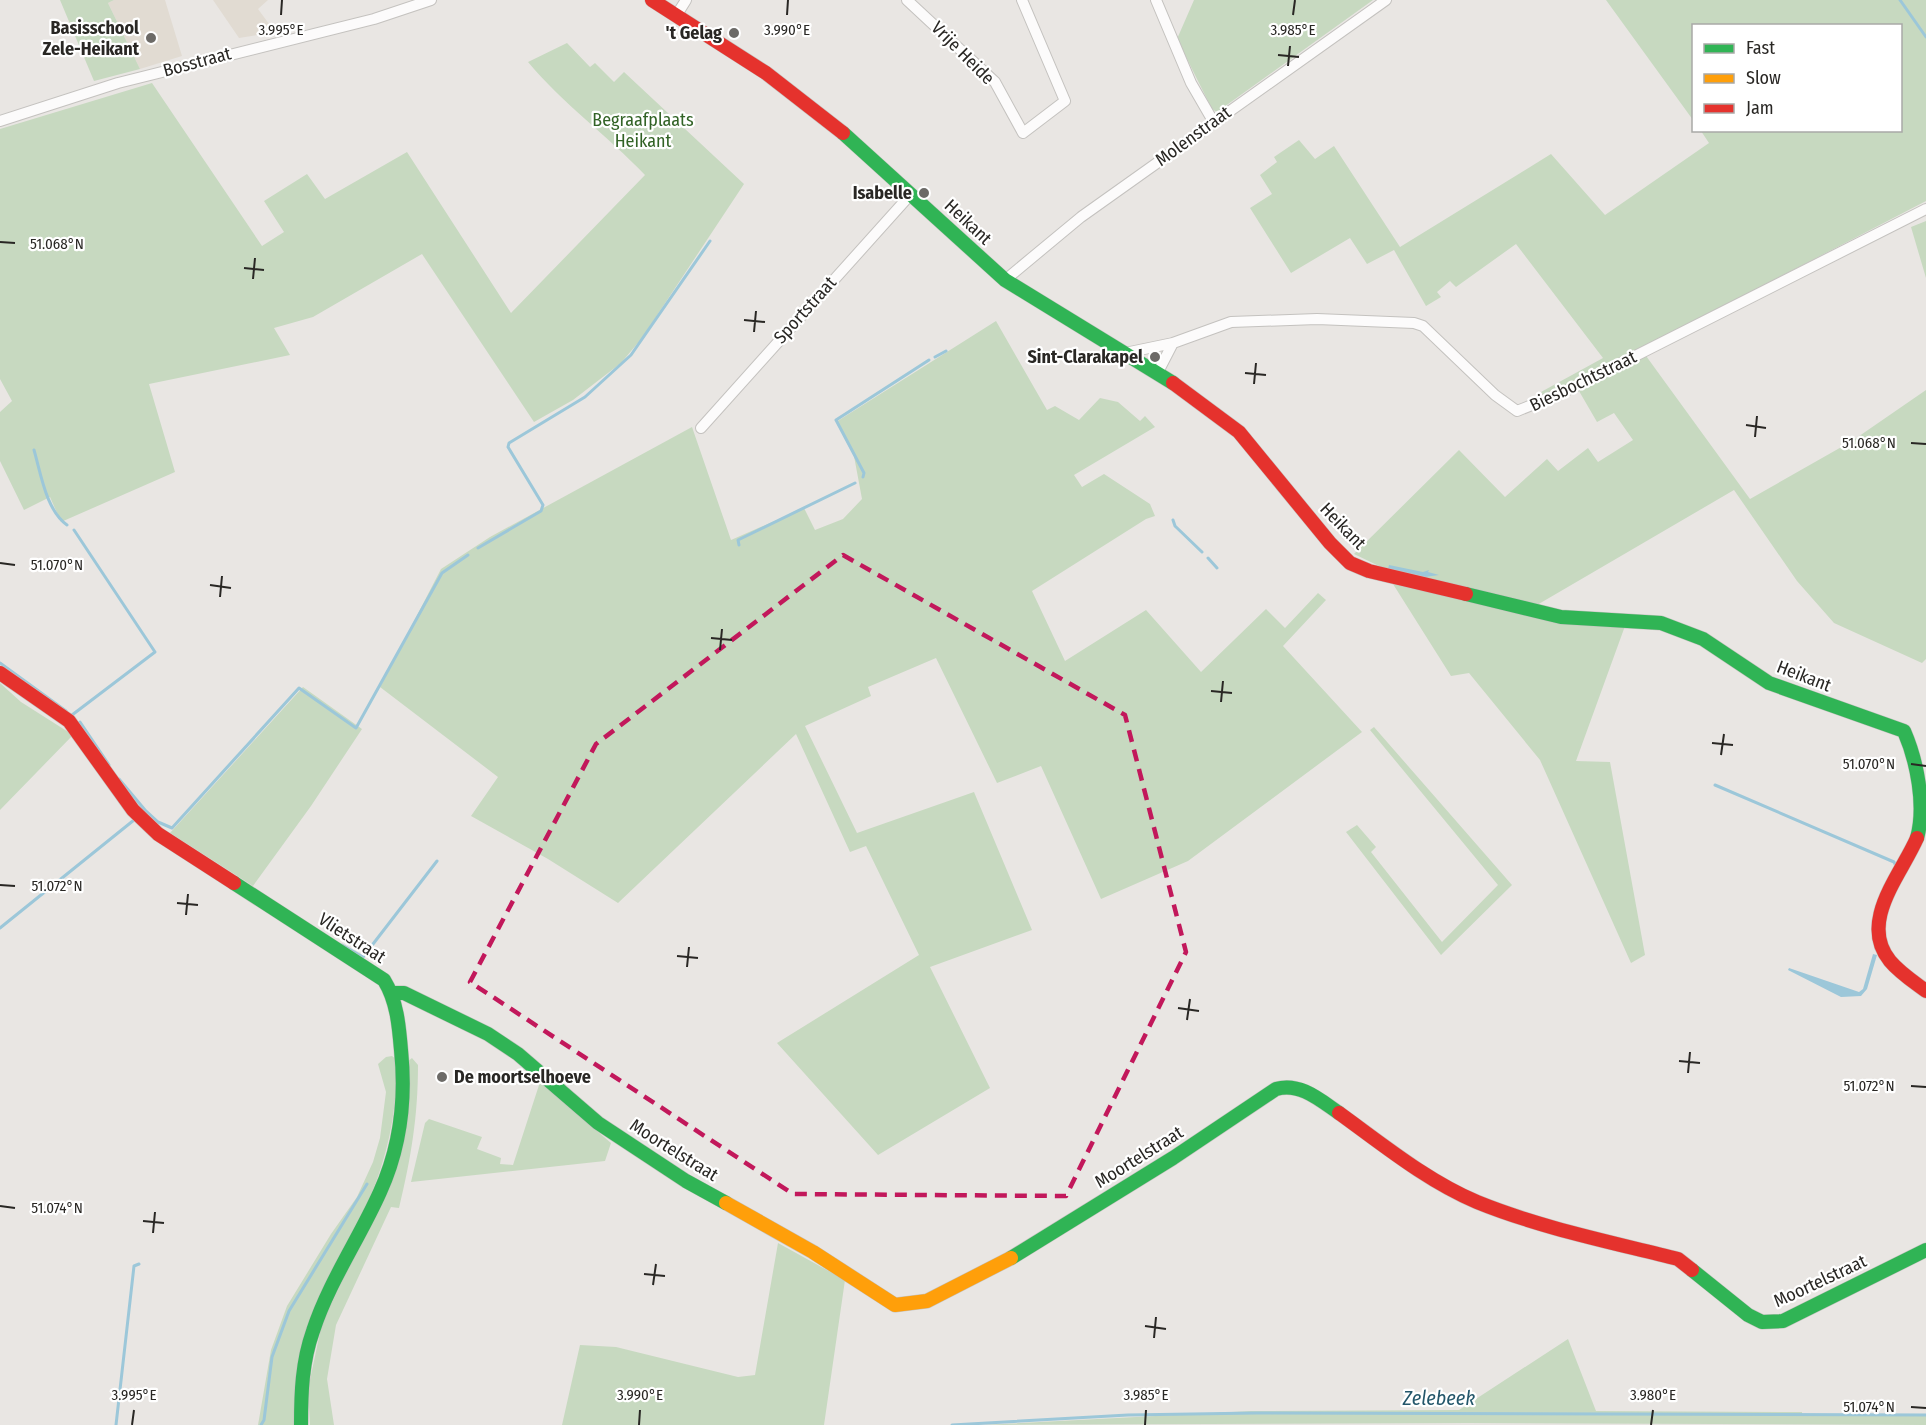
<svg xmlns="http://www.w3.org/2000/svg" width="1926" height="1425" viewBox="0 0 1926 1425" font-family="'Fira Sans Condensed',sans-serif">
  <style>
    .built { fill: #e1dbd2 }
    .green { fill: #c7d9c0 }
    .water { fill: #9cc7d9 }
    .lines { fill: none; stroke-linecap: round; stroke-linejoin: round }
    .stream { stroke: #9cc7d9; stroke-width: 3 }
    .street-casing { stroke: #c4c2bf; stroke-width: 12 }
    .fast-casing { stroke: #c4c2bf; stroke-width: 15 }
    .slow-casing { stroke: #c4c2bf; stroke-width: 15 }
    .jam-casing { stroke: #c4c2bf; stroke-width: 15 }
    .street { stroke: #fcfbfb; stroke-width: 10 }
    .fast { stroke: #30b455; stroke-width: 14 }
    .slow { stroke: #ff9f0a; stroke-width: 14 }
    .jam { stroke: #e5322d; stroke-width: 14 }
    .marked { fill: none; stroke: #c2185b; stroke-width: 4.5; stroke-dasharray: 12 8; stroke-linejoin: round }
    .ticks { fill: none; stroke: #292724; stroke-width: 2 }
    .poi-dot { fill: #6c6a67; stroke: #fff; stroke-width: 2 }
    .labels { text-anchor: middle; stroke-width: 4.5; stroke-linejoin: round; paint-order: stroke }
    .poi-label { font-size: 18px; font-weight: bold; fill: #292724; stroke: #fff; text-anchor: end }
    .street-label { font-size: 18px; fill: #292724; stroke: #fff }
    .park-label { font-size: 18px; fill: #326326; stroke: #fff }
    .water-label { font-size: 20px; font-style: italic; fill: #23566a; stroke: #fff }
    .ticks-label { font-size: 15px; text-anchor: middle; fill: #292724; stroke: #fff; stroke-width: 4.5; stroke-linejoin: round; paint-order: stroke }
  </style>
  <rect width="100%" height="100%" fill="#e9e6e3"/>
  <path class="built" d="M114,0H165L182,56L140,69L108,3Z
    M213,0H268L258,9L275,32L239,38Z"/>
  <path class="green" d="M60,0H114L108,3L140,69L94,81Z
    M1194,0H1373L1217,112L1212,109L1177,39Z
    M1606,0H1926V201L1641,349L1750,499L1852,441L1926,390V659L1922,663L1834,623L1797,581L1734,490L1537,605L1381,567L1354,554L1459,450L1505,497L1547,459L1558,471L1588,448L1598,462L1633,440L1614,413L1597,422L1579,391L1549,404L1541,392L1603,358L1516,244L1456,287L1450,281L1437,292L1441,297L1426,306L1394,250L1367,264L1350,238L1291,273L1250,208L1272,194L1260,175L1277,162L1274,157L1299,140L1315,159L1334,146L1400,247L1551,154L1605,215L1709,143L1701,131L1900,130V26H1694L1693,120Z
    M567,43L590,67L595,63L614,82L624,72L744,184L642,338L621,363L573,400L534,422L422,254L313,317L274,328L290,355L149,384L175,472L61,522L50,497L24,510L0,461V412L12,401L0,379V129L152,83L262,246L284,232L264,201L307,174L325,199L407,152L511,313L645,175C607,135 563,104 528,62Z
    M1926,221V278L1911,227Z
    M996,321L1047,410L1055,406L1079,420L1100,398L1118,402L1140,421L1145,416L1155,427L1074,475L1082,487L1104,474L1150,504L1155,516L1146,519L1032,591L1065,661L1146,610L1201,672L1266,609L1285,628L1318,593L1326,600L1283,646L1362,732L1188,861L1101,899L1041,766L997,783L936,658L868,687L871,696L805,726L857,833L974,792L1032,930L930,967L990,1088L878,1155L777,1043L919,955L866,846L850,852L796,734L618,903L548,859L471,816L498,777L380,687L441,569L490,537L692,427L731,540L804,508L815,530L843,519L862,499L854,456L836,422Z
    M1393,584L1564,623L1625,626L1576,761L1610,762L1645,955L1631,963L1540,760L1469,673L1451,676Z
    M0,683L21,702L73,735L0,810Z
    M303,687L362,729L311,806L253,886L170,833Z
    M1374,727L1512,885L1441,955L1346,832L1357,825L1376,847L1371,852L1442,942L1498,885L1370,730Z
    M392,1056L396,1059C398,1115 386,1163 363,1214C344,1255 318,1291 305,1334C296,1363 297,1395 295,1425H258L271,1350L287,1306L331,1234L357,1197L373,1162L380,1138L386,1092L378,1064L386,1057Z
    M412,1058L418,1065C418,1117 411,1158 399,1208L391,1207L336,1325L327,1379L334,1425H310L308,1389L322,1323L388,1186L407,1062Z
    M540,1082L611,1143L605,1161L411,1182L425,1123L429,1119L482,1137L477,1149L501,1158L500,1164L513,1165Z
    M778,1243L845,1280L824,1425H562L580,1345L616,1347L738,1377L755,1375Z
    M1568,1339L1596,1411L1802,1412V1415L1926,1416V1425L1468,1423L983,1425L1251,1411L1459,1410Z"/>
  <path class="water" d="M1389,565L1423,572L1429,570L1428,572L1439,575L1425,577L1388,569Z
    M1873,954L1877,955L1867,989L1861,996L1841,997L1788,970L1789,968L1859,992L1863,989Z"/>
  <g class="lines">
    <path class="stream" d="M1900,0L1926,37
      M935,357L946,351
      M34,450C41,474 46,510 67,525
      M863,477L864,473L836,420L929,360
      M1173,520L1175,526L1202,552
      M739,545L738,540L855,483
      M478,548L541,511L543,505L508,447L509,443L585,397L631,355L710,241
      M1208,558L1217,568
      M0,663L66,711
      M72,715L155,652L74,530
      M80,722L109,765
      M119,779L145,810
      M1715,785L1894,862L1896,866
      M142,812L145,810L158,822L172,828L299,688L356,728L442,573L468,555
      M0,928L134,820
      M342,945L363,957L437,861
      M116,1425L134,1266L139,1264
      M261,1425L264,1420L272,1357L289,1311L367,1184
      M952,1425L1128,1415L1256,1413L1926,1415"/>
    <g class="street-casing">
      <path id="street" d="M907,0L995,82L1023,133L1065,101L1022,0
        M1156,0L1191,83L1213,121
        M676,16L686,0
        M0,121L118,83L374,19L431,0
        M1005,280L1081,217L1386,0
        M1125,353L1173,343
        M1158,372L1173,343L1231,322L1317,319L1414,323L1423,326L1495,395L1517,411L1564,392L1926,209
        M701,428L911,194"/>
    </g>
    <g class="fast-casing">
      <path id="fast" d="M843,133L1005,280L1173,383
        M1466,594L1561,617L1661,623L1703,639L1769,683L1904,731C1917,761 1926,806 1917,838
        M234,883L384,980C397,1001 399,1026 401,1050C406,1098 400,1148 380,1192C359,1239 329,1282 313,1331C302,1362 301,1393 301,1425
        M393,993H404L488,1034L518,1054L598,1123L686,1181L726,1203
        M1011,1258L1173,1158L1276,1089C1300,1082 1320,1100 1339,1113
        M1692,1270L1748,1315L1762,1322L1783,1321L1926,1250"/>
    </g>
    <g class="slow-casing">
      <path id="slow" d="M726,1203L813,1252L895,1305L927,1301L1011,1258"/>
    </g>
    <g class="jam-casing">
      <path id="jam" d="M652,0L766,73L843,133
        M1173,383L1239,432L1330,543L1350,563L1369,571L1466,594
        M0,673L69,721L133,810L158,834L234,883
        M1917,838C1901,875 1858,922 1890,961C1900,973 1914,982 1926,991
        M1339,1113C1382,1144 1427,1181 1477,1202C1541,1228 1611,1242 1678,1259L1692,1270"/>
    </g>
    <use href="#street" class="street"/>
    <use href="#fast" class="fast"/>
    <use href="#slow" class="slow"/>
    <use href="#jam" class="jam"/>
  </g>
  <path class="marked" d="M843,555L1125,715L1186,952L1066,1196L793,1194L470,982L596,744Z"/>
  <path class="ticks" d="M281,15L282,0M787,15L788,0M1293,15L1295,0M1278,55L1299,57M1288,66L1290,46M0,242L15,243M244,268L264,270M253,279L255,258M744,320L765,322M754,332L756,311M1245,373L1266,375M1254,384L1256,363M1746,425L1766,428M1755,437L1757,416M1911,443L1926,444M0,563L15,565M210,585L231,588M220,597L222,576M711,638L732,640M720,650L722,629M1211,691L1232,693M1221,702L1223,681M1712,743L1733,745M1721,755L1724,734M1911,764L1926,766M0,885L15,886M177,903L198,905M186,915L188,894M677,956L698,958M687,967L689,947M1178,1008L1199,1011M1187,1020L1190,999M1679,1061L1700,1063M1688,1073L1690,1052M1911,1086L1926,1087M0,1206L15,1208M143,1221L164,1223M153,1233L155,1212M644,1274L665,1276M653,1285L656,1264M1145,1326L1166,1329M1154,1338L1156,1317M1911,1407L1926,1408M132,1425L134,1410M639,1425L640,1410M1145,1425L1146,1410M1651,1425L1653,1410"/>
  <g class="poi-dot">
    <circle cx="734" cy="33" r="6"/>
    <circle cx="151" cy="38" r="6"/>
    <circle cx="924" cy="193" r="6"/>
    <circle cx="1155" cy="357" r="6"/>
    <circle cx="442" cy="1077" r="6"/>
  </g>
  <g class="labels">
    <g class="poi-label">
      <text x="139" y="34">Basisschool<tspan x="139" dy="21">Zele-Heikant</tspan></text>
      <text x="722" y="39">'t Gelag</text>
      <text x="912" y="199">Isabelle</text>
      <text x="1143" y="363">Sint-Clarakapel</text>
      <text x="454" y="1083" text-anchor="start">De moortselhoeve</text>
    </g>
    <g class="street-label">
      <text transform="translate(963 53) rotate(45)" y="6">Vrije Heide</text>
      <text transform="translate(197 62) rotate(-15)" y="6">Bosstraat</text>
      <text transform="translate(1193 136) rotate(-36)" y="6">Molenstraat</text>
      <text transform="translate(968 222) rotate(43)" y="6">Heikant</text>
      <text transform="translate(805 310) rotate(-48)" y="6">Sportstraat</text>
      <text transform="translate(1583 381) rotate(-26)" y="6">Biesbochtstraat</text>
      <text transform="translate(1343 526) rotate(46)" y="6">Heikant</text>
      <text transform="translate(1804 676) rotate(21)" y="6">Heikant</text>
      <text transform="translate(352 938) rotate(33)" y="6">Vlietstraat</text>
      <text transform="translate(674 1150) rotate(32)" y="6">Moortelstraat</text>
      <text transform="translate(1139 1157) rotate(-32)" y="6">Moortelstraat</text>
      <text transform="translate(1820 1281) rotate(-25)" y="6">Moortelstraat</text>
    </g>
    <g class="park-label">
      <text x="643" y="126">Begraafplaats<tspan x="643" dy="21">Heikant</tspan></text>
    </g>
    <g class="water-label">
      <text x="1439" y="1405">Zelebeek</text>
    </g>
  </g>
  <g class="ticks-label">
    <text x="281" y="35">3.995°E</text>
    <text x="787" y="35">3.990°E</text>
    <text x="1293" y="35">3.985°E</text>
    <text x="57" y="249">51.068°N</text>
    <text x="1869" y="448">51.068°N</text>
    <text x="57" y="570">51.070°N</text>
    <text x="1869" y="769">51.070°N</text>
    <text x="57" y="891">51.072°N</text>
    <text x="1869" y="1091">51.072°N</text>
    <text x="57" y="1213">51.074°N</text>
    <text x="134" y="1400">3.995°E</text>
    <text x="640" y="1400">3.990°E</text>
    <text x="1146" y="1400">3.985°E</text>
    <text x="1653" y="1400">3.980°E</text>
    <text x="1869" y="1412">51.074°N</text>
  </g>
  <rect x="1692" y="24" width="210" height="108" fill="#ffffff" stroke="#a9a9a7" stroke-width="1.5"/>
  <rect x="1704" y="44" width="30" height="9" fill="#30b455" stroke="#a9a9a7" stroke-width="1.5"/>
  <text x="1746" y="54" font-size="18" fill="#292724">Fast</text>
  <rect x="1704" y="74" width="30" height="9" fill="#ff9f0a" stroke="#a9a9a7" stroke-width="1.5"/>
  <text x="1746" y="84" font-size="18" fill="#292724">Slow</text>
  <rect x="1704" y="104" width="30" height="9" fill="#e5322d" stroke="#a9a9a7" stroke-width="1.5"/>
  <text x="1746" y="114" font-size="18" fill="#292724">Jam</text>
</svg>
